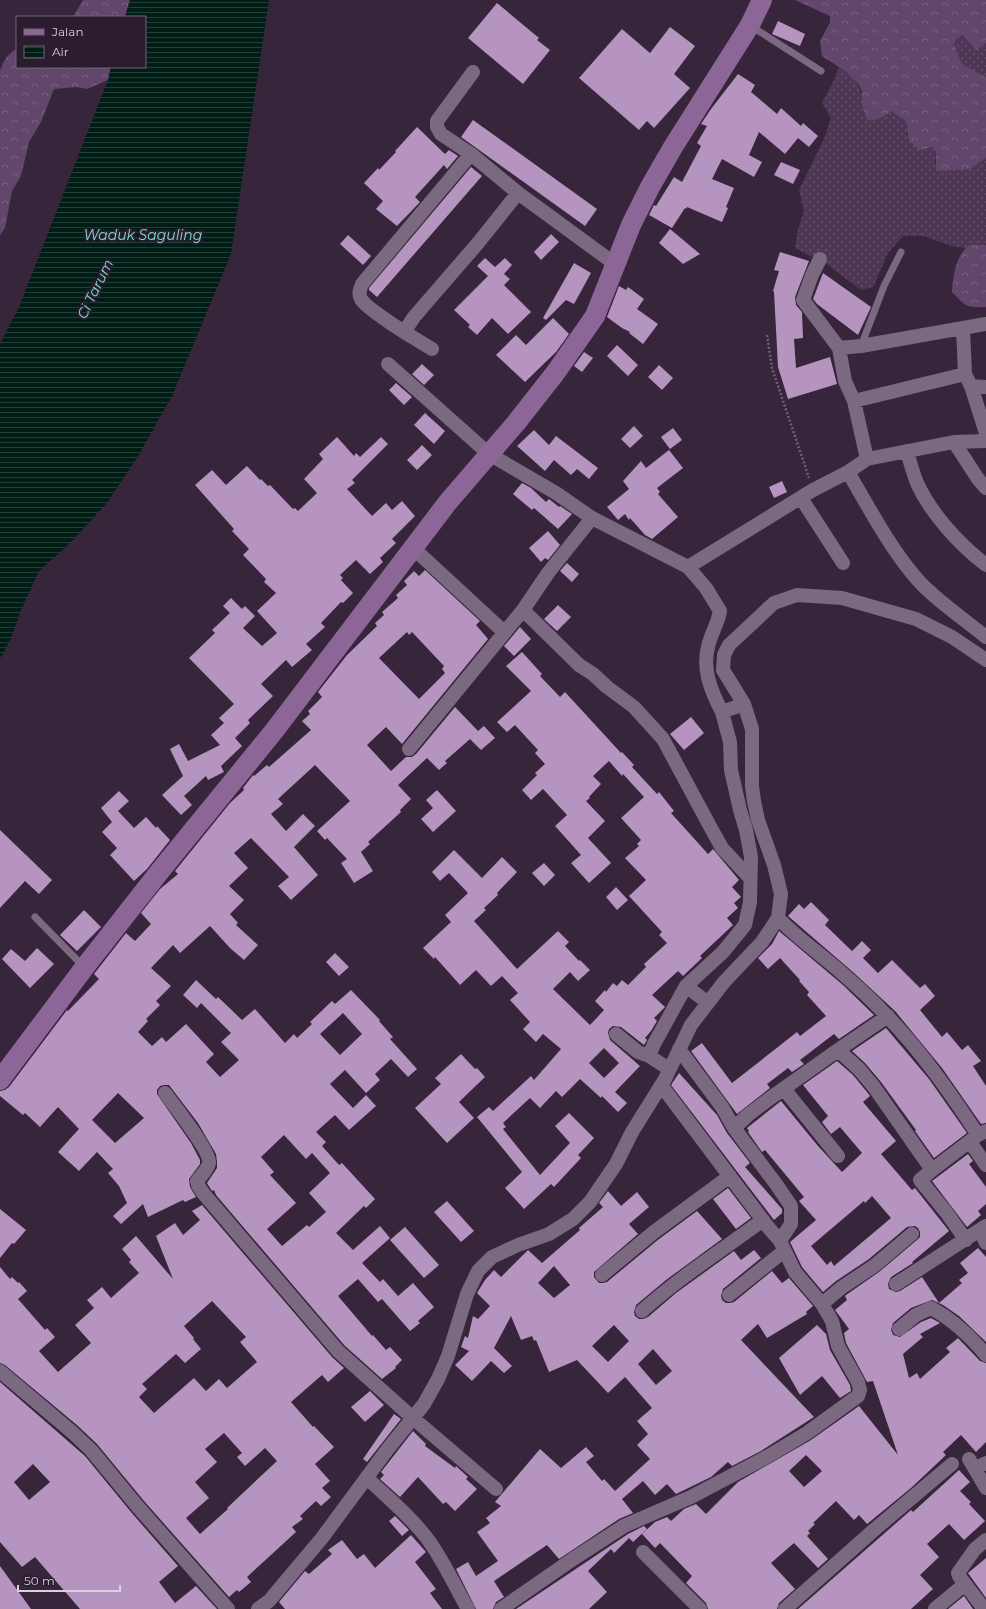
<svg xmlns="http://www.w3.org/2000/svg" width="986" height="1609" viewBox="0 0 986 1609" font-family="Montserrat,sans-serif">
  <style>
    .grass { fill: url(#grass-dots) }
    .forest { fill: url(#forest-crowns) }
    .water { fill: url(#water-rules) }
    .building { fill: #b594bf; fill-rule: evenodd }
    .lines { fill: none; stroke-linecap: round; stroke-linejoin: round }
    .path { stroke: #706275; stroke-width: 2.5; stroke-dasharray: 2 2; stroke-linecap: butt }
    .lane { stroke: #7b6981; stroke-width: 7 }
    .street { stroke: #7b6981; stroke-width: 14 }
    .secondary { stroke: #8c6697; stroke-width: 20 }
    .labels { text-anchor: middle; stroke-width: 4; stroke-linejoin: round; paint-order: stroke }
    .water-label { font-size: 14px; font-style: italic; fill: #7bdfc7; stroke: #2b1c30 }
  </style>
  <defs>
    <pattern id="grass-dots" width="8" height="8" patternUnits="userSpaceOnUse"><rect width="8" height="8" fill="#4e3754"/><path d="M2 2h.1M6 6h.1" fill="none" stroke="#67536c" stroke-width="1.8" stroke-linecap="round"/></pattern>
    <pattern id="forest-crowns" width="20" height="18" patternUnits="userSpaceOnUse"><rect width="20" height="18" fill="#63466c"/><path d="M2 6a3 3 0 1 1 6 0M12 15a3 3 0 1 1 6 0" fill="none" stroke="#796081"/></pattern>
    <pattern id="water-rules" width="6" height="5" patternUnits="userSpaceOnUse"><rect width="6" height="5" fill="#001d16"/><path d="M0 2.5h6" fill="none" stroke="#253d37"/></pattern>
  </defs>
  <rect width="100%" height="100%" fill="#36253b"/>
  <path class="grass" d="M963,35L976,50L986,43V77L962,64L954,44L957,38Z
    M839,67C853,77 864,86 862,104L886,115L891,111L907,122V135L932,147L936,152L935,165L970,169L986,158V245H971L965,248L951,246L924,236H903L888,253L873,287L861,290L828,265L795,248L798,229L804,211L799,190L824,139L831,118L822,103L834,80Z"/>
  <path class="forest" d="M83,0H130L125,17H73Z
    M795,0H986V43L976,50L963,35L957,38L954,44L962,64L986,77V158L970,169L936,171V152L932,147L919,150C907,138 908,139 907,122L891,111C884,117 877,121 867,120L862,104V91L859,85L845,71L822,56L820,41L830,22V16Z
    M17,49V67H111L108,80L87,89L77,87L54,89L41,122L29,142L21,176L12,191L5,228L0,235V71C3,61 8,53 17,49Z
    M970,245H986V307C965,308 966,306 952,292C953,276 956,253 970,245Z"/>
  <path class="water" d="M130,0H269L231,254L172,396L140,453L107,503L71,542L39,571L21,610L11,638L0,659V344L19,307L108,80L111,67H145V17H125Z"/>
  <path class="building" d="M497,3L539,38L537,40L550,50L523,84L468,38Z
    M778,21L805,34L800,46L772,34Z
    M670,27L695,46L674,74L690,88L654,128L647,121L639,130L579,78L622,29L650,53Z
    M738,74L755,85L751,92L777,114L781,108L801,126L803,123L818,136L809,147L798,138L785,154L759,132L749,155L762,162L754,177L722,159L712,179L734,188L726,207L728,208L722,222L687,207L686,209L685,208L672,228L649,215L654,205L656,206L674,177L682,182L701,146L697,143L707,126L701,124L711,109Z
    M473,120L597,209L585,226L461,137Z
    M417,127L445,154L449,150L458,156L447,169L444,165L415,197L420,202L397,226L376,209L383,201L364,183L378,168L379,170L396,152L395,151Z
    M781,162L800,170L793,184L774,175Z
    M471,167L482,176L377,297L369,290V288Z
    M670,229L700,254L683,264L659,243Z
    M551,234L559,242L541,260L534,252Z
    M348,235L371,256L363,265L340,244Z
    M780,252L809,261L795,297L796,305L802,312L803,338L794,339L796,368L830,357L837,384L788,399L778,367L774,292L773,291L779,271L774,270Z
    M485,258L495,267L505,258L512,265L504,274L510,279L504,285L531,312L508,334L492,318L477,335L468,327L470,325L454,310L488,276L477,266Z
    M574,263L591,273L574,304L566,300L546,320L543,318Z
    M823,273L871,307L858,335L817,304L813,299Z
    M619,286L626,290L628,287L644,299L637,309L658,324L643,344L629,333L630,332L622,328L607,317Z
    M553,318L569,334L556,352L525,382L496,355L516,335L526,345Z
    M617,345L638,365L628,376L607,356Z
    M584,352L593,358L582,372L574,366Z
    M422,364L434,375L424,385L412,374Z
    M659,365L673,378L662,390L648,377Z
    M396,383L412,397L404,405L389,390Z
    M425,413L445,431L434,444L414,425Z
    M634,426L643,436L630,448L621,439Z
    M673,428L682,440L670,449L661,437Z
    M534,430L549,445L556,436L598,468L589,479L577,469L571,475L554,460L545,471L517,446Z
    M337,437L354,456L356,453L360,457L381,437L388,444L352,480L355,483L347,489L372,516L386,503L392,510L402,501L415,516L392,539L396,543L380,558L383,562L370,574L356,560L340,575L343,578L341,580L353,593L343,603L341,602L321,623L325,627L306,644L312,650L292,667L286,660L261,684L273,696L248,720L250,723L235,738L242,746L221,766L224,772L208,780L206,776L184,796L192,805L181,815L162,795L183,776L170,749L179,744L188,761L220,745L211,735L224,723L219,718L234,704L189,658L215,633L212,630L230,613L223,606L231,598L242,609L245,606L255,616L243,628L262,646L277,633L257,611L276,593L264,582L266,579L243,555L249,549L232,531L234,529L195,485L212,470L226,485L247,466L260,480L261,479L268,486L270,485L293,509L295,508L298,511L317,493L304,479L323,459L319,454Z
    M422,445L432,455L417,470L407,460Z
    M669,450L683,468L657,488L660,492L658,494L678,517L652,539L645,535L630,518L629,520L625,514L618,520L607,507L629,489L623,481L641,461L646,468Z
    M782,481L787,492L774,498L769,487Z
    M522,483L531,488L546,502L549,499L559,507L560,506L572,514L558,529L534,508L532,510L513,494Z
    M548,531L560,545L548,560L545,558L541,562L529,548Z
    M567,563L579,574L572,582L560,571Z
    M425,570L480,621L476,625L488,639L402,744L386,727L367,745L391,771L406,757H412L416,754L455,707L478,731L484,726L495,738L481,750L470,739L445,761L447,763L439,770L427,758L398,785L411,799L400,810L401,812L368,842L370,844L361,852L373,871L354,883L341,863L347,859L327,838L325,840L317,831L350,801L315,765L278,799L283,804L271,814L286,831L303,814L315,826L294,847L318,875L291,900L278,886L289,877L251,838L234,853L248,868L229,886L244,900L230,914L238,923L236,925L258,945L244,960L230,948L210,926L180,953L173,945L151,968L171,986L156,1001L160,1005L146,1019L148,1021L138,1032L152,1046L162,1037L166,1042L186,1024L214,1054L206,1062L220,1077L239,1060L221,1042L231,1033L201,1003L197,1008L183,995L196,980L216,999L218,997L242,1020L255,1009L285,1043L294,1034L297,1038L312,1024L310,1022L332,1001L335,1004L351,990L380,1020L379,1021L393,1037L390,1039L417,1069L408,1077L391,1059L375,1074L380,1080L366,1093L345,1070L330,1084L353,1108L366,1095L376,1106L349,1130L335,1115L316,1132L326,1142L322,1146L339,1165L342,1163L375,1199L366,1208L364,1206L336,1233L353,1250L380,1226L390,1238L362,1263L380,1282L383,1279L398,1296L413,1283L434,1307L418,1321L420,1323L410,1331L382,1299L378,1302L358,1279L338,1296L372,1336L373,1335L386,1350L390,1347L402,1360L395,1367L396,1368L382,1379L344,1345L216,1195L214,1190L212,1191L210,1188L207,1183L217,1168V1162L216,1154L198,1123L169,1085H164L160,1086L157,1090V1094L191,1143L200,1160V1164L189,1179L190,1187L196,1197L185,1202L183,1200L148,1217L143,1204L121,1224L113,1216L127,1203L119,1186L108,1173L113,1169L97,1152L79,1171L58,1152L79,1129L58,1107L40,1127L25,1113L23,1115L0,1096V1091L5,1090L9,1087L67,1010L68,1011L99,979L94,974L126,933L135,941L151,924L141,913L160,889L178,874L175,871L230,803L244,790L243,788L253,775L254,776L267,765L269,767L311,730L302,721L310,714L308,711L322,697L318,692L347,655L377,626L375,623L384,615L382,612L398,598L396,595L407,585L404,581L414,571L419,576ZM407,632L409,635L412,632L444,666L442,669L445,673L419,699L379,658ZM343,1013L362,1034L340,1055L320,1034ZM118,1093L144,1118L115,1143L92,1120ZM284,1135L306,1159L312,1153L330,1173L309,1193L326,1212L309,1227L307,1225L282,1246L267,1229L296,1203L270,1175L274,1172L261,1157Z
    M558,605L571,617L557,631L544,619Z
    M520,627L531,639L514,656L504,646Z
    M522,652L542,674L540,676L560,697L565,692L621,753L622,752L634,765L632,767L657,794L659,792L674,811L671,813L708,854L713,849L739,880L732,887L741,897L734,903L738,908L727,918L733,925L700,956L702,958L683,976L678,971L652,995L665,1007L654,1018L657,1021L651,1031L645,1038L647,1040L644,1045L621,1027L613,1026L609,1029L608,1033L610,1040L640,1066L615,1092L627,1103L618,1112L602,1096L601,1098L580,1079L562,1097L556,1091L540,1108L530,1098L503,1123L506,1127L503,1129L540,1175L570,1143L555,1126L569,1113L594,1138L578,1155L581,1158L554,1187L551,1184L524,1209L505,1188L522,1172L477,1117L489,1107L493,1111L531,1076L534,1080L561,1049L543,1034L536,1042L523,1029L530,1022L510,1000L518,993L502,976L491,986L476,970L460,985L435,957L434,959L423,948L451,922L445,915L468,893L449,873L440,881L432,872L454,850L482,878L502,857L517,872L497,893L498,895L484,908L486,910L474,921L517,969L558,931L569,942L565,946L579,961L580,960L590,970L578,981L570,972L553,989L590,1025L604,1010L595,1001L605,990L606,992L613,983L617,986L622,980L628,985L646,967L644,964L667,943L659,935L662,932L629,896L646,880L625,858L639,846L637,844L641,840L621,818L644,797L623,774L622,776L609,761L593,776L601,784L589,797L590,798L586,801L605,821L588,838L611,863L589,883L571,863L581,855L555,826L567,815L543,789L531,800L522,790L537,775L535,773L545,764L535,753L538,750L515,725L507,732L497,722L531,691L506,666ZM604,1048L619,1063L604,1078L589,1063Z
    M691,717L704,733L684,750L670,734Z
    M437,790L456,811L433,832L421,819L433,808L426,800Z
    M119,791L129,801L118,811L134,828L146,817L156,828L157,826L170,840L147,869L134,881L110,855L117,848L102,832L112,822L101,808Z
    M0,830L52,880L39,894L25,881L0,908Z
    M544,863L555,875L544,886L532,873Z
    M616,887L628,900L617,910L606,897Z
    M811,902L829,920L825,925L852,951L862,941L871,950L863,958L878,973L892,960L920,988L925,984L935,996L920,1010L942,1037L947,1032L962,1050L968,1045L981,1061L973,1066L986,1086V1123L981,1124L942,1068L895,1011L854,973L788,916L799,904L804,909Z
    M84,910L101,927L77,951L60,935Z
    M779,931L843,985L874,1015L839,1039L834,1034L800,1060L804,1064L792,1072L788,1068L767,1084L770,1088L737,1114L691,1051L702,1043L732,1083L797,1032L800,1036L826,1016L807,995L809,992L799,981L800,980L780,958L768,969L758,958L772,944Z
    M37,948L54,964L30,988L2,959L11,949L25,961Z
    M335,953L349,967L339,976L326,962Z
    M886,1028L929,1079L967,1133L934,1158L915,1131L916,1130L881,1082L865,1063L852,1051Z
    M461,1054L475,1069L477,1068L485,1077L459,1102L474,1118L447,1143L415,1108L441,1084L435,1078Z
    M837,1061L853,1075L867,1092L870,1096L863,1102L896,1141L881,1154L912,1190L915,1188L949,1231L912,1262L913,1263L891,1277L888,1284L889,1289L896,1292L900,1291L922,1277L939,1303L962,1283L959,1280L968,1273L960,1263L978,1248L986,1257V1342L959,1316L943,1305L932,1300L911,1308L893,1323L891,1330L893,1335L900,1337L921,1322L931,1318L940,1323L920,1334L923,1337L903,1354L909,1378L917,1373L920,1379L950,1352L946,1348L958,1338L980,1361L986,1363V1442L976,1452L961,1435L943,1452L946,1455L911,1488L867,1524L859,1515L854,1520L836,1501L813,1523L815,1524L808,1531L810,1533L807,1536L828,1559L818,1568L794,1543L771,1563L795,1589L779,1603L777,1609H708L706,1603L686,1583L692,1576L660,1543L655,1548L642,1534L655,1522L667,1517L671,1521L684,1509L696,1504L706,1514L738,1482L811,1440L859,1406L898,1455L873,1381L867,1382L846,1343L844,1333L849,1329L835,1310L847,1300L845,1296L846,1295L879,1272L917,1240L920,1237V1232L918,1228L915,1226L907,1227L869,1259L836,1281L823,1292L802,1267L790,1242L816,1220L799,1201L804,1197L765,1150L762,1152L748,1132L749,1131L747,1128L781,1101L818,1146L842,1172L862,1153L840,1127L831,1134L822,1122L828,1116L803,1085ZM872,1196L891,1218L834,1266L831,1261L827,1265L811,1246L864,1201L865,1203ZM806,1455L822,1471L804,1487L789,1471Z
    M679,1073L717,1115L727,1133L750,1163L745,1167L782,1209V1213L774,1220L671,1085Z
    M968,1154L973,1161L969,1164L986,1187V1204L978,1211L981,1215L967,1227L932,1181Z
    M728,1188L751,1218L736,1229L713,1199Z
    M608,1191L621,1206L637,1192L649,1207L629,1224L638,1234L594,1272V1277L599,1283H603L607,1282L659,1239L697,1211L722,1239L666,1280L636,1305L634,1312L635,1316L639,1319H643L648,1317L676,1293L734,1251L741,1260L754,1250L761,1258L723,1289L721,1296L722,1300L726,1303H730L734,1302L772,1271L782,1283L789,1278L813,1306L806,1312L807,1314L767,1338L758,1324L741,1340L814,1417L761,1451L732,1466L728,1462L711,1477L676,1494L667,1484L655,1495L643,1481L622,1499L633,1513L619,1519L559,1559L547,1545L494,1581L504,1597L496,1602L493,1609H476L456,1569L468,1562L476,1576L498,1561L477,1532L490,1523L486,1518L501,1506L495,1502L540,1449L561,1468L586,1447L594,1456L586,1462L602,1481L604,1479L615,1491L650,1459L637,1445L648,1434L637,1421L652,1408L625,1377L608,1393L577,1360L549,1372L536,1340L534,1341L532,1336L521,1340L511,1316L494,1348L512,1366L504,1373L491,1361L472,1381L455,1365L469,1351L461,1347L465,1336L468,1338L473,1316L478,1319L490,1306L477,1293L485,1280L494,1270L501,1277L528,1250L542,1263L580,1230L579,1228L603,1207L599,1203ZM554,1266L570,1285L554,1298L538,1283ZM614,1325L629,1341L608,1362L592,1346ZM653,1349L672,1371L656,1385L638,1364Z
    M447,1201L474,1231L461,1242L434,1212Z
    M202,1205L332,1357L344,1368L328,1382L322,1375L291,1402L313,1427L314,1426L334,1447L315,1464L330,1481L322,1488L331,1497L321,1506L316,1501L300,1516L303,1519L292,1527L296,1532L247,1577L251,1582L239,1592L237,1590L229,1597L144,1501L97,1444L78,1426L5,1365L0,1363V1267L10,1279L12,1277L18,1283L19,1282L27,1291L18,1299L45,1330L47,1328L55,1337L39,1351L58,1372L91,1343L75,1325L94,1308L87,1300L102,1287L111,1298L139,1273L129,1262L131,1260L122,1249L136,1236L173,1279L156,1236L175,1223L183,1235L200,1220L192,1211ZM212,1301L246,1337L240,1342L257,1362L227,1388L219,1379L206,1391L194,1378L154,1413L139,1397L147,1389L142,1384L176,1354L185,1363L201,1349L193,1339L194,1338L184,1326ZM224,1433L242,1453L237,1457L245,1466L265,1448L277,1461L227,1508L228,1509L200,1534L186,1518L209,1498L195,1482L217,1462L205,1449Z
    M0,1209L26,1230L14,1244L12,1243L0,1258Z
    M405,1227L439,1265L424,1278L390,1240Z
    M817,1325L826,1334L830,1350L850,1385L851,1391L840,1398L822,1376L800,1395L779,1358Z
    M0,1382L85,1456L131,1512L178,1566L159,1582L175,1603L196,1586L217,1609H80L35,1557L22,1567L0,1542ZM33,1464L50,1482L29,1500L14,1482Z
    M370,1391L384,1405L365,1422L351,1407Z
    M394,1414L401,1419L367,1462L363,1459Z
    M413,1431L426,1444L425,1446L455,1468L456,1466L468,1477L466,1479L477,1489L455,1511L446,1502L443,1504L418,1477L400,1497L380,1479L384,1475L381,1472Z
    M959,1470L970,1482L960,1491L971,1502L969,1504L985,1521L964,1540L949,1524L927,1544L939,1557L920,1575L933,1589L911,1609H798L911,1510L913,1512Z
    M395,1516L409,1530L402,1536L389,1521Z
    M644,1526L647,1529L633,1542L629,1538L614,1553L611,1549L588,1571L607,1592L589,1609H516L628,1534Z
    M411,1535L426,1552L415,1562L436,1589L430,1593L442,1609H285L279,1602L305,1571L309,1574L332,1554L328,1550L342,1540L357,1559L364,1554L375,1568Z
    M986,1558V1598L968,1573Z
    M0,1566L31,1609H0Z
    M964,1596L973,1609H948Z"/>
  <g class="lines">
    <path class="path" d="M767,335L772,368L809,478"/>
    <path class="lane" d="M751,26L821,71
      M861,346L884,286L901,252
      M35,917L83,966"/>
    <path class="street" d="M473,72L437,121V127L441,134L471,154L518,193L615,264
      M471,154L362,284C360,289 358,294 361,299C365,307 395,326 404,332L414,317L478,243L518,193
      M820,259L812,275L803,300L839,348L845,381L854,401L867,459
      M404,332L432,349
      M839,348L861,346L986,324
      M965,374L971,386L986,433
      M971,386L986,387
      M854,401L965,374L963,328
      M954,442L978,479L986,488
      M907,451C910,462 913,473 917,483C931,514 960,545 986,565
      M848,472C869,508 889,546 916,578C934,599 964,619 986,637
      M801,498L843,563
      M592,518L548,573L523,610L579,665L593,674L607,687L634,707L663,739L712,830L722,848L750,878
      M412,547L504,632
      M688,567L813,490L848,472L867,459L954,442L986,441
      M744,704L723,670L724,655L729,645L774,603L797,595L842,598L916,619L952,637L986,660
      M409,749L523,610
      M778,918C798,939 822,955 843,974C858,987 874,1002 887,1016C922,1052 951,1094 978,1135L986,1131
      M686,986L708,1003
      M616,1034L638,1052L649,1056L669,1069
      M679,1049L722,1107L734,1128
      M838,1050L888,1016
      M649,1056L654,1044L686,986L723,952L745,925L750,902L751,857L746,830L740,810L731,770L730,742L722,712
      M661,1085L768,1227L780,1241
      M784,1089L838,1156
      M165,1093C173,1104 211,1152 209,1163C208,1169 201,1176 197,1181L198,1185L203,1193L338,1351L414,1419L496,1489
      M970,1142L986,1165
      M932,1170L978,1135
      M980,1230L986,1243
      M602,1275L654,1232L730,1176
      M896,1284L986,1226
      M729,1295L784,1251
      M822,1304L841,1288L874,1266L912,1234
      M642,1311C680,1277 722,1250 763,1220
      M899,1329L916,1315L931,1308C952,1319 971,1337 986,1355
      M0,1371L72,1432L91,1450L138,1507L228,1609
      M969,1459L986,1488
      M975,1468L986,1463
      M367,1478C387,1497 409,1515 426,1537C443,1559 454,1585 468,1609
      M643,1552L700,1609
      M258,1609L269,1601L322,1538L387,1450L424,1404L438,1379L448,1356L467,1294L478,1271L492,1257L518,1245L549,1234L573,1219L590,1202L616,1164L632,1132L665,1079L691,1025L724,982L762,942L778,918L781,894L774,865L758,820L754,801L752,786V729L744,704L722,712C711,691 701,668 709,643C712,632 718,623 720,611L706,588L688,567L592,518L556,493L489,454L388,364
      M501,1609L573,1559L624,1526L691,1497L765,1458L807,1433L858,1396L860,1390L858,1382L838,1346L832,1321L822,1304L795,1272L780,1241L791,1224V1206L776,1184L734,1128L748,1115L769,1099L838,1050L859,1069L874,1087L932,1170L920,1180L946,1212L966,1240
      M785,1609L875,1529L952,1464
      M935,1609L965,1584
      M984,1609L959,1576L958,1573L975,1549L986,1540"/>
    <path class="secondary" d="M0,1080L84,968L160,871L274,731L448,502L516,423L556,372L595,316L631,225L650,187L673,147L750,25L762,0"/>
  </g>
  <g class="labels">
    <g class="water-label">
      <text x="143" y="240">Waduk Saguling</text>
      <text transform="translate(95 289) rotate(-64)" y="5">Ci Tarum</text>
    </g>
  </g>
  <rect x="16" y="16" width="130" height="52" fill="#2b1c30" stroke="#716476"/>
  <rect x="24" y="29" width="20" height="6" fill="#8c6697" stroke="#716476"/>
  <text x="52" y="36" font-size="12" fill="#dad0de">Jalan</text>
  <rect x="24" y="46" width="20" height="12" fill="url(#water-rules)" stroke="#716476"/>
  <text x="52" y="56" font-size="12" fill="#dad0de">Air</text>
  <path d="M18 1585v6h102v-6" fill="none" stroke="#dad0de" stroke-width="2"/>
  <text x="24" y="1585" font-size="12" fill="#dad0de" stroke="#2b1c30" stroke-width="3" paint-order="stroke">50 m</text>
</svg>
